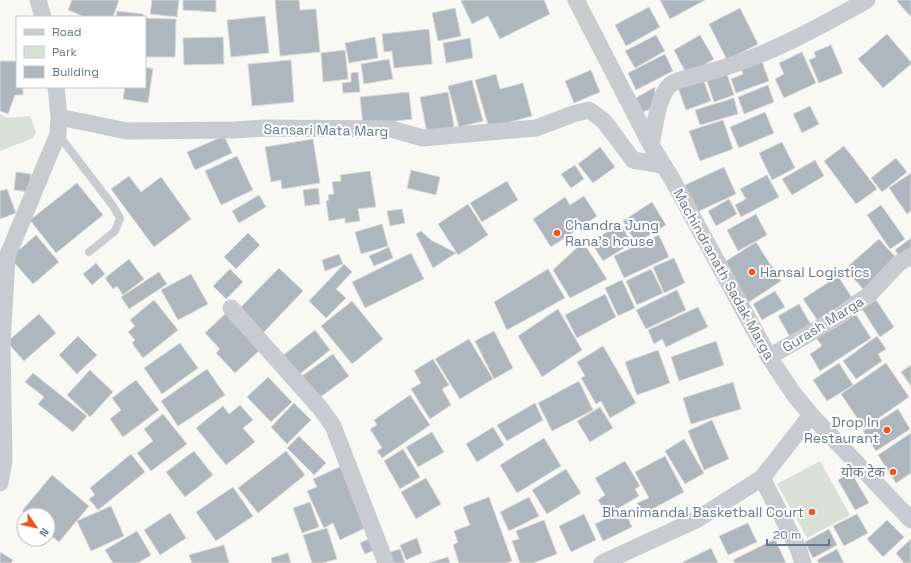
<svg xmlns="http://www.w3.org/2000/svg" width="911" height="563" viewBox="0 0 911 563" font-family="'Space Grotesk','Noto Sans Devanagari',sans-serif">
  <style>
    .green { fill: #d9e1d6 }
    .building { fill: #aeb7bd; stroke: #dadad8 }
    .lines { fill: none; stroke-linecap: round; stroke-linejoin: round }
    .lane { stroke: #c8ccd0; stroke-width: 8 }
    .street { stroke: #c8ccd0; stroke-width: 17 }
    .poi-dot { fill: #f65218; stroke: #fff; stroke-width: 1.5 }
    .labels { text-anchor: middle; stroke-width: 4; stroke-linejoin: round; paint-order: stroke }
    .street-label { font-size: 14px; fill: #64788a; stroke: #fff }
    .poi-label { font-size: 14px; fill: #64788a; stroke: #fff; text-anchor: end }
  </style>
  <rect width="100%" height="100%" fill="#f8f8f5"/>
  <path class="green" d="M0,114L7,118L30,116L36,132L33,138L0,151Z
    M820,461L850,515L807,538L777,484Z"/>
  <path class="building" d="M72,0H119L113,17H85L68,10Z
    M152,0H179L177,17L150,14Z
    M183,0H216V12L183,10Z
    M275,0H299L300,10L316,9L320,52L280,56Z
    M463,0H544L550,14L500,39L488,16L472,24L461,1Z
    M660,0H705L670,19Z
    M898,0H911V17L897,1Z
    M649,7L660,27L626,46L615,25Z
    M455,8L461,36L438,41L432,13Z
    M740,8L758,44L727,60L709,24Z
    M117,11L143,14V17H116Z
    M265,16L269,53L231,57L227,20Z
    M145,18L176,19L175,57H145Z
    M429,29L432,64L394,68L392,51L384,52L382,34Z
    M887,34L911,62V64L883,88L858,59Z
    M656,35L665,51L635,68L625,51Z
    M700,35L714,59L687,75L674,50Z
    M223,37L224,64L184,65L183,38Z
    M375,37L378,58L349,63L345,43Z
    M470,38L473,58L446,63L443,43Z
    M831,45L843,73L819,83L809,60L816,57L814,52Z
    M345,50L348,79L323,82L321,53Z
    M802,52L816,83L784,98L775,79L784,74L779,63Z
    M665,54L673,71L636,90L628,73Z
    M760,56L769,81L736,93L731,79L743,74L739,64Z
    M389,59L393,79L364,84L361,64Z
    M291,60L294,102L252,106L248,64Z
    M0,61H17V87H23V95H15L8,114L0,111Z
    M145,67L153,69L148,103L123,99L125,87H145Z
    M591,70L600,92L574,103L565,81Z
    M726,71L734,95L714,102L706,78Z
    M358,72L360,92L343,93L342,83L351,82V73Z
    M496,74L500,89L523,83L532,116L489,128L475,80Z
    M702,76L711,101L686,110L677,85Z
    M472,80L483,121L459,127L448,86Z
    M768,85L774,102L744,114L738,97Z
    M655,87V107L643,112L636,98Z
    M409,92L412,119L363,125L360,97Z
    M448,92L454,127L427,133L420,97Z
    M734,98L738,114L700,125L695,110Z
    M810,106L819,124L802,133L793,114Z
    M765,112L774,133L739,148L730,127Z
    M723,120L733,149L700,161L689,131Z
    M224,136L232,153L195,170L187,152Z
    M313,139L320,183L282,189L281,180L271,182L265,147Z
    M782,142L795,168L772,180L759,153Z
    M844,146L877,189L856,204L824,161Z
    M600,147L615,167L593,183L578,164Z
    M237,156L253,190L221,205L205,171Z
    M896,158L907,172L882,192L871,178Z
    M815,160L824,176L792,195L782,179Z
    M575,165L584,179L571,188L561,174Z
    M724,167L736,194L697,212L685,185Z
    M411,170L440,177L436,195L407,188Z
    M370,171L376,207L358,209L360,221L345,223V218L329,221L326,201L329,200L328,195L334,194L332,182L341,181L340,175Z
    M16,172L31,174L29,192L14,190Z
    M911,173V211L907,214L889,188Z
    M767,175L779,197L741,217L735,205L746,199L740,189Z
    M129,176L141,192L161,177L191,219L154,247L111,189Z
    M507,181L518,200L482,222L470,203Z
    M77,183L103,215L56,253L30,220Z
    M318,188L320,204L305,206L303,190Z
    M7,189L16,213L0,219V191Z
    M259,195L266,207L239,223L232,211Z
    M584,196L597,216L551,247L533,219L565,197L570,205Z
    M729,199L737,214L716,226L708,211Z
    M652,202L666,225L636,243L623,221Z
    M468,204L488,235L458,255L438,224Z
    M881,205L905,239L890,249L867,215Z
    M402,209L405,223L390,226L387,211Z
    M756,214L767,235L738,251L727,230Z
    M382,224L388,246L361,254L355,232Z
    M620,224L632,243L603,261L591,242Z
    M421,231L431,240L456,253L433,268L416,234Z
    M248,233L260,245L236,269L224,257Z
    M36,235L59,262L33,284L10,258Z
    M659,235L669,257L624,278L614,256Z
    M911,238V251L901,258L895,250Z
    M879,239L898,260L864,290L845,269Z
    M583,242L607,279L570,298L553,270Z
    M756,242L781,281L749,302L723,263Z
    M389,247L393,258L374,266L369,256Z
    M411,253L424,279L365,308L352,282Z
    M339,254L343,264L325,271L322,260Z
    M674,258L685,283L664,293L653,267Z
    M129,259L144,279L123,295L117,286L113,289L105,278Z
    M96,263L105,274L92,285L83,274Z
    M344,264L352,272L336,289L346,298L326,318L309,301Z
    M279,268L303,291L263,333L238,310Z
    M230,269L243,282L226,299L213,286Z
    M548,269L565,298L507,330L494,302Z
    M651,269L663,293L637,305L626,281Z
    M159,272L167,284L129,309L121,297Z
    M191,274L208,304L178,320L161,290Z
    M838,276L852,298L818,321L803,299Z
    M622,280L635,308L618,316L605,288Z
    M677,290L686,310L646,329L636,310Z
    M775,291L785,307L762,320L753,304Z
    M605,294L616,317L577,338L565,315Z
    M154,300L178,330L143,358L132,343L135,340L128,332L135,326L130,320Z
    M876,300L894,327L880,337L862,309Z
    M352,301L383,339L352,364L321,326Z
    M799,304L811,325L790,337L778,316Z
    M698,307L708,327L666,347L662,339L654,344L648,330Z
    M558,309L582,350L542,377L518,336Z
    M853,310L871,338L820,371L810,354L822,346L814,335Z
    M226,313L261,349L235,373L216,353L220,349L205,333Z
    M39,314L56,333L24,361L7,342Z
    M315,330L330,350L296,377L281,357Z
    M494,331L513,368L494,379L475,341Z
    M78,336L97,355L77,374L59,355Z
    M877,336L886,349L878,354L882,361L856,379L843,361Z
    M469,339L493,379L460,399L435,359Z
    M716,341L724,365L679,381L671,357Z
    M180,343L198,368L162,394L144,368Z
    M603,346L636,403L610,418L601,401L596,404L581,378L585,376L577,362Z
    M658,350L670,383L637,395L625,362Z
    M333,354L349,376L315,401L299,378Z
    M433,359L449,385L442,389L451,405L430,419L411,389L421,383L414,371Z
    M839,363L853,385L827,401L813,380Z
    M886,363L909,397L864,428L841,394Z
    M911,365V386L901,372Z
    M207,369L225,395L178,426L161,401Z
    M90,370L113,392L90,417L67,395Z
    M33,373L87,416L73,432L38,404L44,397L25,382Z
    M268,377L292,402L271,422L247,397Z
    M136,380L159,410L123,437L110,419L121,410L112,398Z
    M579,381L593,410L552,431L538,403Z
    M733,382L741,409L691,424L683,398Z
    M410,395L430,425L382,458L377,451L382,448L370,429L377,425L374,420Z
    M294,403L311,420L287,444L271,427Z
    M535,403L543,420L507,441L497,425Z
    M240,405L253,420L243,428L255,442L226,465L196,428L223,406L229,414Z
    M600,407L613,428L590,442L577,421Z
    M898,409L910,429L876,451L863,431Z
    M163,414L187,444L151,471L137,453L153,441L144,429Z
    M712,420L729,459L704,470L688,431Z
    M493,427L504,445L477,462L466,444Z
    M432,432L444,452L418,467L406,447Z
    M911,433V473L896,483L878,455Z
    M299,436L326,463L314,475L287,448Z
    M544,438L561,466L517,493L500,465Z
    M684,439L704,473L685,484L665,451Z
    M403,449L420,477L400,489L384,461Z
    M194,451L213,475L185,497L166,472Z
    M286,451L305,475L258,513L238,488Z
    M131,454L145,472L98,510L89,499L95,495L90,488Z
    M665,456L684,492L643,514L637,503L649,498L635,472Z
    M625,461L640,486L635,489L639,496L607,515L598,500L605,495L595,478Z
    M344,465L371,525L340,540L333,523L324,528L307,491L317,487L313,479Z
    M566,469L581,493L547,514L532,490Z
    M851,472L869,503L855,510L838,480Z
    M52,475L89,506L59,542L48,533V515H27L22,511Z
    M426,478L441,504L416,519L401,492Z
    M233,487L253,516L216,541L196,512Z
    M489,497L512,561L507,563H459L453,545L458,542L454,531L470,525L463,507Z
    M529,497L539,516L509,531L500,512Z
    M310,502L319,527L302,533L293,508Z
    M111,506L124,536L91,551L77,521Z
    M624,510L632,527L603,541L595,524Z
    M170,513L186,538L160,555L144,530Z
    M584,514L596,540L571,552L559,526Z
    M857,514L868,533L844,546L833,526Z
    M544,520L557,554L533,563H520L512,541L519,539L516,531Z
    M887,520L904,537L883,557L867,539Z
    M748,523L757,542L728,555L719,536Z
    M327,528L337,559L323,563H312L303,535Z
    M829,529L837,545L813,558L805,542Z
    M137,531L151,555L138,563H113L105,550Z
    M371,538L375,550L365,554L360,543Z
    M417,538L422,553L406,560L400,545Z
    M775,539L786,563H735L733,560Z
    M911,539V563H904L896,553Z
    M224,545L229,563H192L189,555Z
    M711,548L718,563H683V562Z
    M400,549L405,563H390L387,553Z
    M837,549L844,563H819L817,560Z
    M0,552L13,560L11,563H0Z
    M288,553L291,563H272L271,558Z
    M448,557L450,563H429Z"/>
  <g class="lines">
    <path class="lane" d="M58,134L113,206L120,218L115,231L89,252"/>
    <path class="street" d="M38,0L43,17
      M576,0L651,145L672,179L769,357L793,393L811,415L911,520
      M59,117L127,131L234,130L265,128L391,129L423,138L536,128L573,114L589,110L604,121L633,160L662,165
      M651,145C655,127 657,98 670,85C675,80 707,73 716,70C769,55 819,27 867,0
      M231,308L321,409L333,426L386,563
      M769,357L836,318L869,295L899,263L911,256
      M762,478L798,548L803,563
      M0,483L4,461L2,343L7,257L58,134L59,117L56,87
      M602,563L696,520L762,478L811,415"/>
  </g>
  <g class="poi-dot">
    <circle cx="557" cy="233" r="4"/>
    <circle cx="752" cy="272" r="4"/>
    <circle cx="887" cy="430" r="4"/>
    <circle cx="893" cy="472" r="4"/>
    <circle cx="812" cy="512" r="4"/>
  </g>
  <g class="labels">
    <g class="street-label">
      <text transform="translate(326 130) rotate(1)" y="5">Sansari Mata Marg</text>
      <text transform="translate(724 274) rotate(61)" y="5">Machindranath Sadak Marga</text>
      <text transform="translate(823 324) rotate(-32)" y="5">Gurash Marga</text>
    </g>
    <g class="poi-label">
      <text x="565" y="230" text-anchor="start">Chandra Jung<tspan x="565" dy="16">Rana's house</tspan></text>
      <text x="760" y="277" text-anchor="start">Hansal Logistics</text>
      <text x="879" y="427">Drop In<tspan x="879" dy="16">Restaurant</tspan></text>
      <text x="885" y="477">योक टेक</text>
      <text x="804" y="517">Bhanimandal Basketball Court</text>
    </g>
  </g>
  <rect x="16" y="16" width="130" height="72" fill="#ffffff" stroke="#c1c9d0"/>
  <rect x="24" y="29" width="20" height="6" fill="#c8ccd0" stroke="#c1c9d0"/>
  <text x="52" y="36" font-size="12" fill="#64788a">Road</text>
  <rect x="24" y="46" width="20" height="12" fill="#d9e1d6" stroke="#c1c9d0"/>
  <text x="52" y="56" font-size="12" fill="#64788a">Park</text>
  <rect x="24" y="66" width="20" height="12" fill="#aeb7bd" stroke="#c1c9d0"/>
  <text x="52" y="76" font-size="12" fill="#64788a">Building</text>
  <g transform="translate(36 527) rotate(124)"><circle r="19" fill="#ffffff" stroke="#c1c9d0"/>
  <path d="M0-3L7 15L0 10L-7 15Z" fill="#f65218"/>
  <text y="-6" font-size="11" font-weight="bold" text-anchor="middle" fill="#64788a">N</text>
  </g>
  <path d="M767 539v6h62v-6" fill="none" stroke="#64788a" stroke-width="2"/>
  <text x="773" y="539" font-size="12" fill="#64788a" stroke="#ffffff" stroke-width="3" paint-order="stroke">20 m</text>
</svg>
